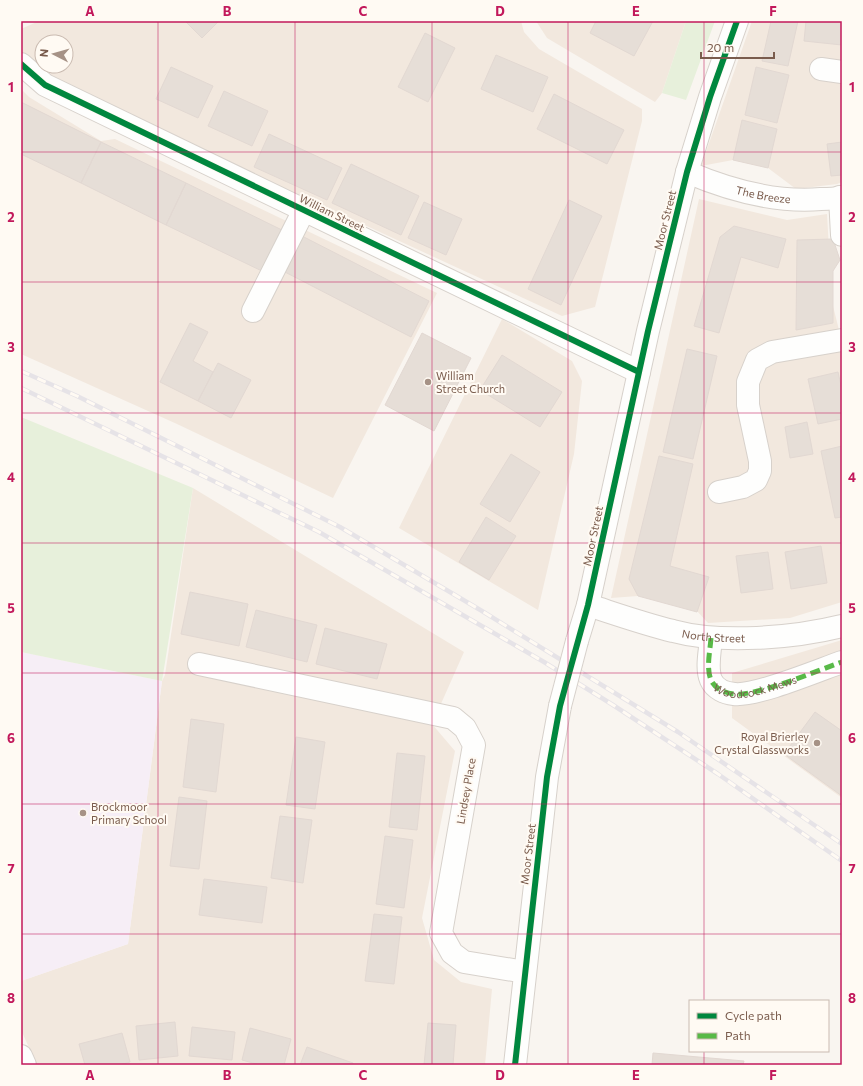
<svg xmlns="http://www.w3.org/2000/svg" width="863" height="1086" viewBox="0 0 863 1086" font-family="Commissioner,sans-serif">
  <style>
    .residential { fill: #f2e8de; fill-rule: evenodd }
    .education { fill: #f6eef6 }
    .green { fill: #e7f0db }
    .building { fill: #e6ded7; stroke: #e2d8d2 }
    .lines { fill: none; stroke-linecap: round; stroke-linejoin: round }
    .minor-casing { stroke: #d7d1cb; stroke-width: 24 }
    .minor { stroke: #fefefd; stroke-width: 22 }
    .rail-casing { stroke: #e6e3e7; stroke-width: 4.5 }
    .rail { stroke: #fffaf3; stroke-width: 3; stroke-dasharray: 9; stroke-linecap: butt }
    .minor-bridge-casing { stroke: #d7d1cb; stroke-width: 24; stroke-linecap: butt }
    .minor-bridge { stroke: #fefefd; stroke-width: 22 }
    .quiet { stroke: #58b947; stroke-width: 5; stroke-dasharray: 10 5; stroke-linecap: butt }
    .cycleway-casing { stroke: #fffaf3; stroke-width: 8 }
    .cycleway { stroke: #00873e; stroke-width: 6 }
    .grid { fill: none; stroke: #c2185b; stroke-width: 1; stroke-opacity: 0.55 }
    .poi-dot { fill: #a69286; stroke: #fffaf3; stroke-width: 1.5 }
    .labels { text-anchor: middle; stroke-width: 4; stroke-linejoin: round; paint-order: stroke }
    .street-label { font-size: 11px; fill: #7a5c4d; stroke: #fffaf3 }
    .poi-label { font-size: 11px; fill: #7a5c4d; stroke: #fffaf3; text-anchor: start }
    .neatline { fill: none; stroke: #c2185b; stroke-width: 1.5 }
    .grid-label { font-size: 13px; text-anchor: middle; font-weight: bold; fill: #c2185b }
  </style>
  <rect width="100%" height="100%" fill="#f9f5f0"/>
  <path class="residential" d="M39,21H521L524,32L539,49L642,109V121L595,307L562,316L50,80L21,54V29ZM42,42H66V66H42Z
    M536,21H686L662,93L655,102L547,38Z
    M752,21H842V182L837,184L796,189L768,168L733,160L701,166Z
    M21,89L29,97L101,141L115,139L437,293L333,498L177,424L21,354Z
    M699,199L787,220L827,214L832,302L842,342V602L790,618L708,623L697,611L638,596L611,598Z
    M502,319L572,361L582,381L574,454L538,610L399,528Z
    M193,488L464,652L432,724L455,751L422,918L434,960L461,982L492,989L485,1065H37L21,1030V981L128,944L162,681L165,675Z
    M842,640V798L732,718V673Z"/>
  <path class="education" d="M21,652L162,681L128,944L21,981Z"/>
  <path class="green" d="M686,21H715L686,100L662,93Z
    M21,417L193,488L162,681L21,652Z"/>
  <path class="building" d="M185,21H219L202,38Z
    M596,21H653L634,56L590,33Z
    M771,21H798L788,66L762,61Z
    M806,21H842V45L804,41Z
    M425,33L455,48L428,102L398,87Z
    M496,55L548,77L533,112L481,89Z
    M171,67L213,86L198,118L156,99Z
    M756,67L789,75L777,123L745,115Z
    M224,91L268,111L252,146L208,126Z
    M554,94L624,130L607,164L537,129Z
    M21,102L101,142L81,183L21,154Z
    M742,120L777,129L768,168L733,160Z
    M269,134L342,168L327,200L254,167Z
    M101,142L186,183L166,225L81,183Z
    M842,142V175L831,176L827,144Z
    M351,164L419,196L401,235L332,203Z
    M186,183L284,231L264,272L166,225Z
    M569,200L602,216L561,305L528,289Z
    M424,202L462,219L446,255L408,238Z
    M734,226L786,239L778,268L741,257L719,333L694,326L720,237Z
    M302,236L429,301L411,337L283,271Z
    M833,239L840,260L833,271V323L796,330L797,240Z
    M190,323L208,332L193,361L213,372L198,401L160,382Z
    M422,333L471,358L434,431L385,405Z
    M687,349L717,356L693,459L663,452Z
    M502,355L562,392L540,427L480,390Z
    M218,363L251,380L231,418L198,401Z
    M838,372L842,390V419L818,424L808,379Z
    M807,422L813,454L790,458L785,427Z
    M842,446V517L835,518L821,451Z
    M511,454L540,472L510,522L480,504Z
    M659,456L693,464L670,566L709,577L697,612L638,596L629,579Z
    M486,517L516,536L489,580L459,562Z
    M821,546L827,583L791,589L785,552Z
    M768,552L773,589L741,593L736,556Z
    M190,592L248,604L239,646L181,634Z
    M256,610L317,625L307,662L246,647Z
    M325,628L387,644L377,679L316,664Z
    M815,712L842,731V796L784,754Z
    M191,719L224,724L216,792L183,787Z
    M296,737L325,742L315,809L286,805Z
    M397,753L425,756L417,830L389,827Z
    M179,797L207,801L199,869L170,866Z
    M280,816L312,820L303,883L271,878Z
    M385,836L413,840L404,908L376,904Z
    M204,879L267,887L262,923L199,915Z
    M374,914L402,917L394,984L365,981Z
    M175,1022L178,1056L139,1060L136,1026Z
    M428,1023L456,1025L453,1065H424Z
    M192,1027L235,1032L232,1060L189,1056Z
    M250,1028L291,1039L284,1065H260L242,1060Z
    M122,1033L130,1062L120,1065H85L79,1044Z
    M307,1047L353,1063V1065H300Z
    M653,1053L744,1061L743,1065H652Z"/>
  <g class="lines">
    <g class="minor-casing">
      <g id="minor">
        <path d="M21,64L45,85L639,372"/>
        <path d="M821,69L842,72"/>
        <path id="s1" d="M687,172C729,190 775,203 821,199C828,199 835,199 842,197"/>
        <path d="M840,197L842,235"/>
        <path d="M253,311L304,210"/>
        <path d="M719,492L743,487L756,480L760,471V461L748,405V382L757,360L772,352L842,340"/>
        <path id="s2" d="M588,605C616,614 644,624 673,631C721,644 793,638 842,626"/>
        <path id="s3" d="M711,638C710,652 706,668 711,680C715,689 725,693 734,694C755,697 819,670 842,662"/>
        <path d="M577,641L588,605L648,331L687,172L710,97L737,21"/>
        <path d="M199,664L453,718L465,728L474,745L441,933L452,953L464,962L525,972"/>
        <path d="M21,1056L25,1065"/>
        <path d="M515,1065L547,777L560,706"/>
      </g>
    </g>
    <use href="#minor" class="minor"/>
    <g class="rail-casing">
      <path id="rail" d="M21,371L77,396L340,527L482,611L678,732L842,844
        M21,388L319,532L404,581L544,662L613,705L718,774L842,861"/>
    </g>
    <use href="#rail" class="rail"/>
    <g class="minor-bridge-casing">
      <path id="minor-bridge" d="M560,706L577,641"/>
    </g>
    <use href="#minor-bridge" class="minor-bridge"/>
    <path class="quiet" d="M711,638C710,652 706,668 711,680C715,689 725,693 734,694C755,697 819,670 842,662"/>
    <g class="cycleway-casing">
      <path id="cycleway" d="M21,64L45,85L639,372
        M515,1065L547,777L560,706L588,605L648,331L687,172L710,97L737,21"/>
    </g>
    <use href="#cycleway" class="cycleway"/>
  </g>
  <path class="grid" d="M158,21V1065M295,21V1065M432,21V1065M568,21V1065M704,21V1001M21,152H842M21,282H842M21,413H842M21,543H842M21,673H842M21,804H842M21,934H842M704,1051V1065"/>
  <g class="poi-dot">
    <circle cx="428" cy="382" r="4"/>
    <circle cx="817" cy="743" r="4"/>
    <circle cx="83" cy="813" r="4"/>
  </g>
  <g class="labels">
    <g class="street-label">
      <text dy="4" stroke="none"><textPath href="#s1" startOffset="80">The Breeze</textPath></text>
      <text transform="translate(332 213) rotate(26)" y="4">William Street</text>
      <text transform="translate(665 220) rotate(-76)" y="4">Moor Street</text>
      <text transform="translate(593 536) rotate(-78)" y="4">Moor Street</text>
      <text dy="4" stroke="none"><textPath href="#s2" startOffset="130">North Street</textPath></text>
      <text dy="4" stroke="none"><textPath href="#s3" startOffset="92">Woodcock Mews</textPath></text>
      <text transform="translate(466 791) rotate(-80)" y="4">Lindsey Place</text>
      <text transform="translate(528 854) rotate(-83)" y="4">Moor Street</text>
    </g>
    <g class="poi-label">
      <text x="436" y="380">William<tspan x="436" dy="13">Street Church</tspan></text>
      <text x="809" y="741" text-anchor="end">Royal Brierley<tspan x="809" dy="13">Crystal Glassworks</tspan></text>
      <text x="91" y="811">Brockmoor<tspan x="91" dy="13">Primary School</tspan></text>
    </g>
  </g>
  <rect width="863" height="1086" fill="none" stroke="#fffaf3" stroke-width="44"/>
  <rect x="689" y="1000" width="140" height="52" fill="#fffaf3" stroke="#cabbb1"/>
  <rect x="697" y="1013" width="20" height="6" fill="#00873e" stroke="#cabbb1"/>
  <text x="725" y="1020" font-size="12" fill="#7a5c4d">Cycle path</text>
  <rect x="697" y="1033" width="20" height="6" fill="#58b947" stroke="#cabbb1"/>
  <text x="725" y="1040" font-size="12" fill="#7a5c4d">Path</text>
  <g transform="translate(54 54) rotate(276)"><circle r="19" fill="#fffaf3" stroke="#cabbb1"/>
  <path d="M0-3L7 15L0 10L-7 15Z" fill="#a69286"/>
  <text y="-6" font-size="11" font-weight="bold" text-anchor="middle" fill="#7a5c4d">N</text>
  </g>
  <path d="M701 52v6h73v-6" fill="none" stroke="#7a5c4d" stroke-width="2"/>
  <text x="707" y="52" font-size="12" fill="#7a5c4d" stroke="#fffaf3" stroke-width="3" paint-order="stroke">20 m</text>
  <rect x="22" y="22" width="819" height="1042" class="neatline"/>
  <g class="grid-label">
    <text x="90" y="16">A</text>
    <text x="227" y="16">B</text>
    <text x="363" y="16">C</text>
    <text x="500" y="16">D</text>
    <text x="636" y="16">E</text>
    <text x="773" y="16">F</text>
    <text x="11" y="92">1</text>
    <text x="852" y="92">1</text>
    <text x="11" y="222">2</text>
    <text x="852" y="222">2</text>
    <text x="11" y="352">3</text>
    <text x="852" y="352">3</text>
    <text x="11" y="482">4</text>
    <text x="852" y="482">4</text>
    <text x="11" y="613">5</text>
    <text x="852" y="613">5</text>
    <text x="11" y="743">6</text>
    <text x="852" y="743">6</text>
    <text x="11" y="873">7</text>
    <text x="852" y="873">7</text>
    <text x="11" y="1003">8</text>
    <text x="852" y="1003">8</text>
    <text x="90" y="1080">A</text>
    <text x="227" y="1080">B</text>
    <text x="363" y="1080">C</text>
    <text x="500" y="1080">D</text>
    <text x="636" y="1080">E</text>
    <text x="773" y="1080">F</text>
  </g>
</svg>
